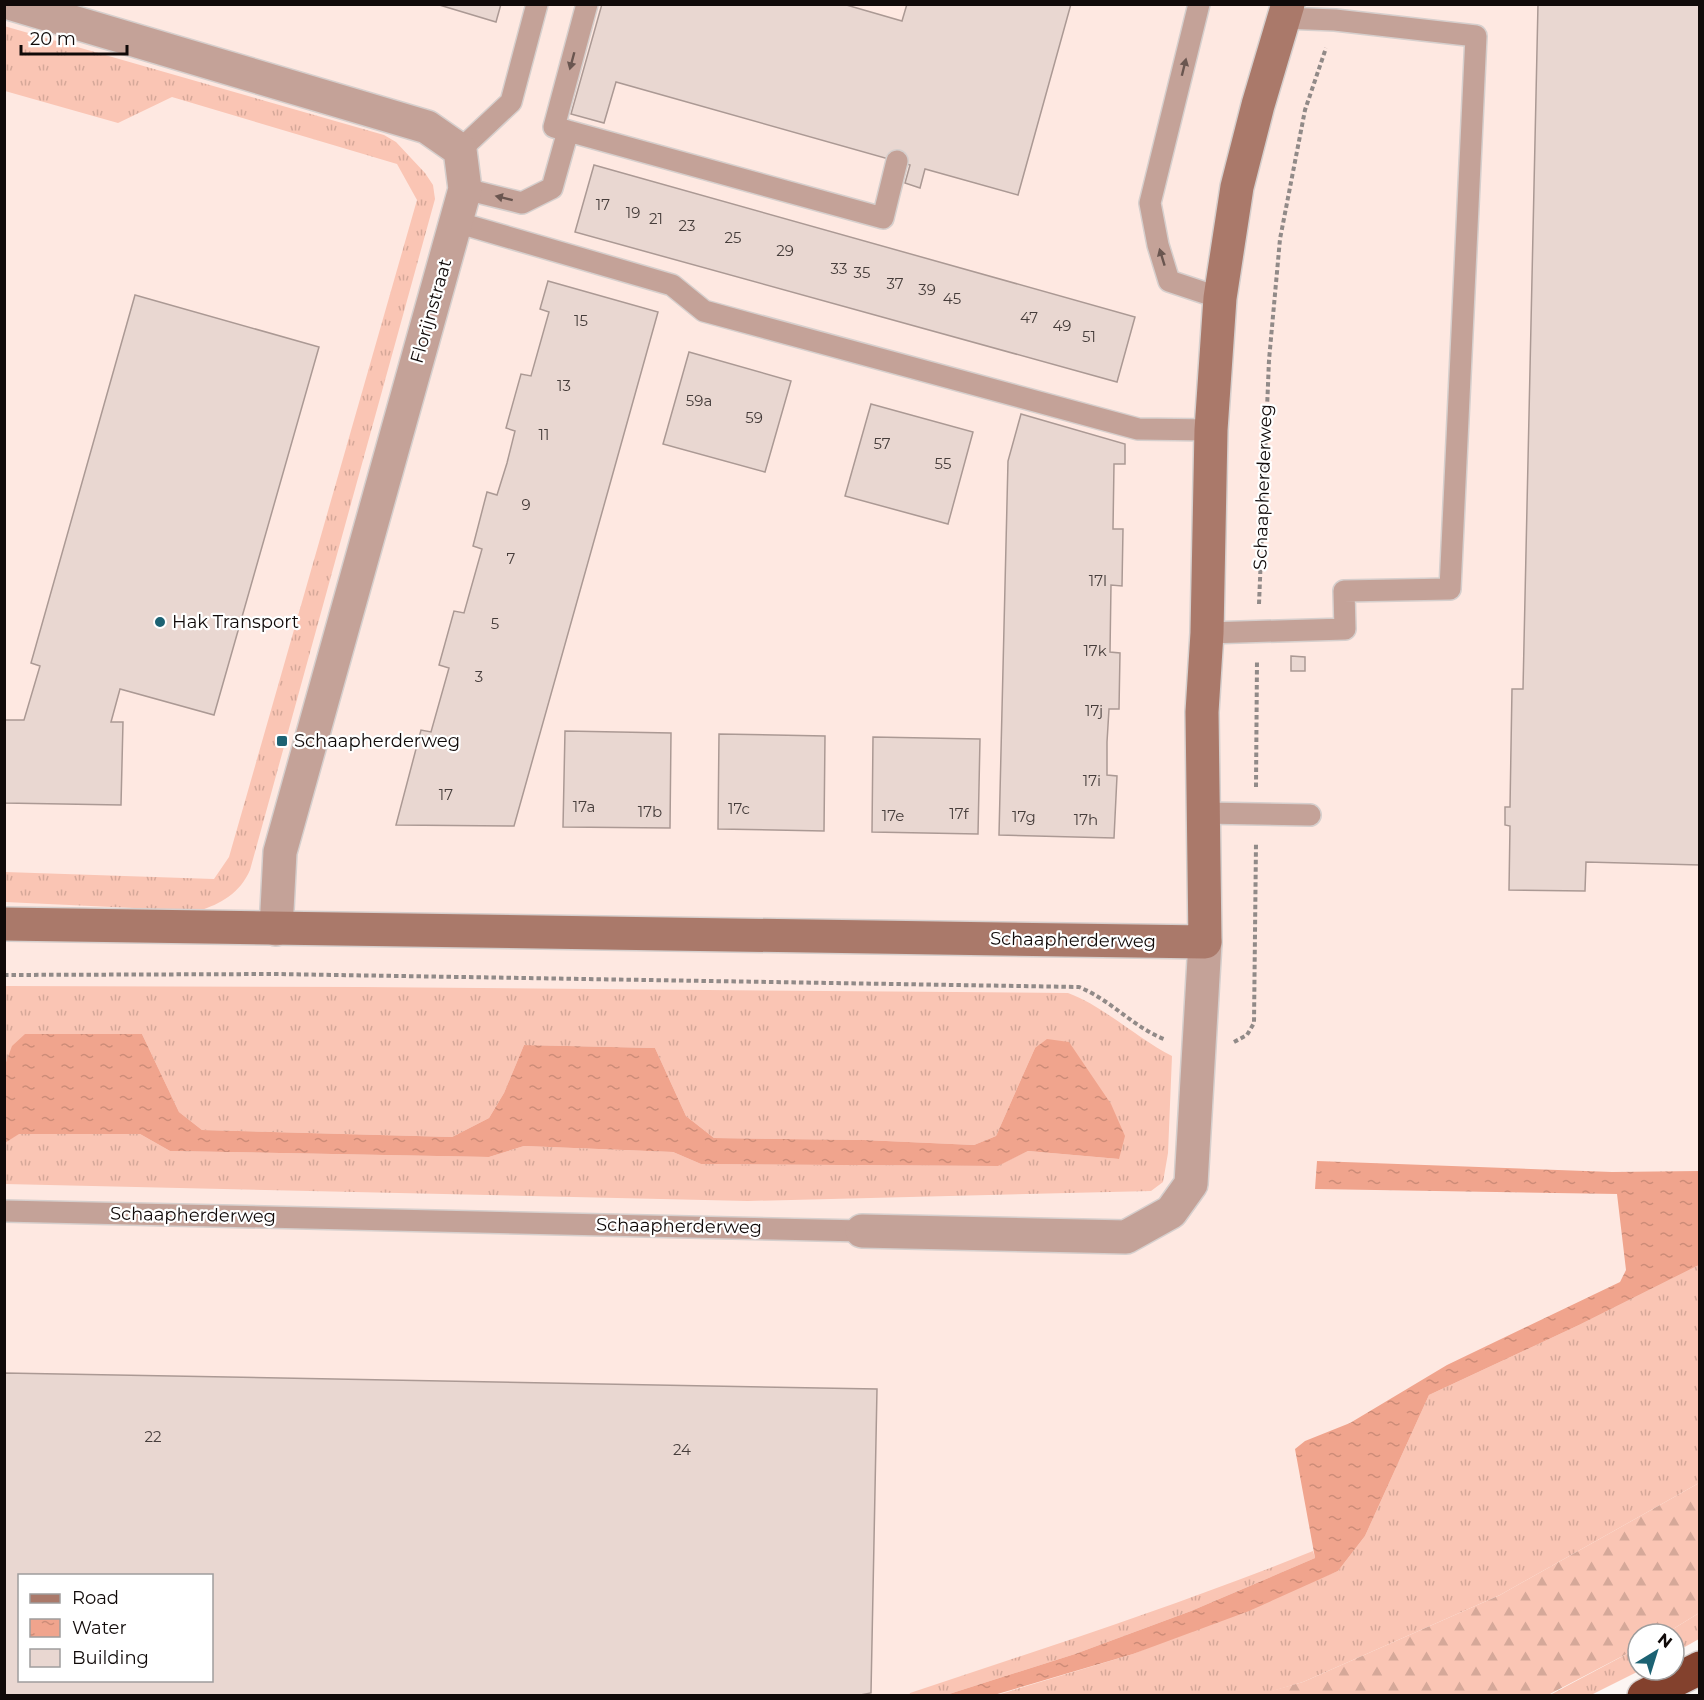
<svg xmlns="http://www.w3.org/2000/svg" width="1704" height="1700" viewBox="0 0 1704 1700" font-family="Montserrat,sans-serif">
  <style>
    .built { fill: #fee8e1; fill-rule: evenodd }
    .grass { fill: url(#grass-tufts) }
    .forest { fill: url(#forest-firs) }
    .water { fill: url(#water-ripples) }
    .building { fill: #e9d7d1; stroke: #ab9994; stroke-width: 1.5; fill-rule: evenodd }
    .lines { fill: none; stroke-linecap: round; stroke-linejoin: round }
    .lane-casing { stroke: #d6cfcd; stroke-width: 24 }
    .street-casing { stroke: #d6cfcd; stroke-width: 36 }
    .secondary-casing { stroke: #d6cfcd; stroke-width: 36 }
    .highway-casing { stroke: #d6cfcd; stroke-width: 36 }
    .path { stroke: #918a88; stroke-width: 4; stroke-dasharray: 4.5 3; stroke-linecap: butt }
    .lane { stroke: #c4a298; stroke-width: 21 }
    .street { stroke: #c4a298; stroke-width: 33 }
    .secondary { stroke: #aa796a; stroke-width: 33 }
    .highway { stroke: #83412d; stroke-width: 33 }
    .oneway { fill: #6a5650 }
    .poi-dot { fill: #1c6273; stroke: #fff; stroke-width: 2 }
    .labels { text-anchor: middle; stroke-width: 4.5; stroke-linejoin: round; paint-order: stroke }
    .number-label { font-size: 15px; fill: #463d3b }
    .street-label { font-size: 18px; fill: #100a09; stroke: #fff }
    .poi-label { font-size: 18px; fill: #100a09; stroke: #fff; text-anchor: start }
  </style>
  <defs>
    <pattern id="grass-tufts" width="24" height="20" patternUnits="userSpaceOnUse" patternTransform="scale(1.5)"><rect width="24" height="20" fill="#fac5b4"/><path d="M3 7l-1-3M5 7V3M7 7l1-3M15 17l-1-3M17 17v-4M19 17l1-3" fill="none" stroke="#d5a899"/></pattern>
    <pattern id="forest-firs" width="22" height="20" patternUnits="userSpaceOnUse" patternTransform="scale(1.5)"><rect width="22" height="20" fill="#fac5b4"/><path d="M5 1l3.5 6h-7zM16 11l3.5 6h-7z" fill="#d5a899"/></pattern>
    <pattern id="water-ripples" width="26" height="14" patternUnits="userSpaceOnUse" patternTransform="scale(1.5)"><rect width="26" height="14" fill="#f0a48d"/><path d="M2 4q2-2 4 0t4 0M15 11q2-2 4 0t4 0" fill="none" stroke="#cd8c78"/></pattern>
  </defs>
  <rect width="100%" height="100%" fill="#fcf5f2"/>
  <path class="built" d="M5,5H1699V1293L1249,1696H5ZM20,1576H212V1680H20Z"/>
  <path class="grass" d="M4,26L384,135L396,142L425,173L433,185L435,199L250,870C240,893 221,904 198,911L5,902V872L214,879L229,857L417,200L397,164L172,97L118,123L5,91Z
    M5,986L362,987L1068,993C1102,1005 1138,1039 1172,1056L1168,1153L1163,1182L1151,1191L748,1201L5,1184V1143L18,1134H140L170,1151L489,1157L524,1146L673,1152L701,1164L997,1166L1028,1151L1119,1159L1035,1048L996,1136L974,1145L864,1140L714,1138L686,1116L655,1048L524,1045L504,1093L489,1118L452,1137L202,1130L179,1112L142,1034L5,1065Z
    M1699,1265V1483L1500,1595L1303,1682L1256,1696H994L1133,1654L1338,1571L1365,1536L1429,1395L1579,1325Z
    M1313,1551L1315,1558L1191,1611L1075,1654L946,1695L909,1696L910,1693C1045,1648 1181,1604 1313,1551Z
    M1699,1613V1639L1674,1653V1634H1665Z
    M1638,1648V1670H1641L1591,1695L1548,1696Z"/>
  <path class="forest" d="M1699,1483V1613L1665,1634H1638V1648L1548,1695H1256L1303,1682L1500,1595Z"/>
  <path class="water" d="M25,1034H142L179,1112L202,1130L452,1137L489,1118L504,1093L524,1045L655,1048L686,1116L714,1138L864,1140L974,1145L996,1136L1035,1048L1047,1039L1069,1042L1111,1104L1125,1136L1119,1159L1028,1151L998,1166L701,1164L673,1152L524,1146L489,1157L170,1151L140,1134H19L5,1143V1065L12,1046Z
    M1317,1161L1612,1172L1699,1171V1265L1579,1325L1429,1395L1365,1536L1338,1571L1249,1611L1133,1654L994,1695H946L1075,1654L1191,1611L1315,1558L1295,1449L1305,1441L1350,1423L1447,1365L1620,1282L1626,1270L1617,1194L1315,1189Z"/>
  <path class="building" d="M436,4H501L496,22Z
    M602,4H843L902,21L907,4H1071L1018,195L925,169L920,188L905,183L910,165L616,82L604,123L571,114Z
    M1538,4H1700V865L1586,862L1585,891L1509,890L1510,826L1505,825V807H1510L1512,689H1523Z
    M594,165L1135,317L1117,382L575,232Z
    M548,281L658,312L608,491L514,826L396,825L421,730L431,732L449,668L439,665L454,611L464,613L482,549L473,546L487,492L497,495L507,463L515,431L506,428L521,374L531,376L549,312L540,309Z
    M135,295L319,347L214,715L120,689L111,722H123L121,805L4,803V720H24L40,666L31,663Z
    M689,352L791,381L765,472L663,444Z
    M871,404L973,432L948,524L845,496Z
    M1021,414L1125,444V464H1114L1113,529H1123L1122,586L1111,585L1110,652L1120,653L1119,709H1109L1107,742V775L1117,776L1114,838L999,835L1008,461Z
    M1291,656L1305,657V671H1291Z
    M565,731L671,733L670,828L563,827Z
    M719,734L825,736L824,831L718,829Z
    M873,737L980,739L978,834L872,832Z
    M4,1373L877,1389L871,1693L855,1696H4ZM20,1576H212V1680H20Z"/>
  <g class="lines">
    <g class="lane-casing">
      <path id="lane" d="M1199,4L1150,203L1158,245L1169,281L1220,298
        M568,131L883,218L897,161
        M460,150L511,102L537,4
        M465,189L522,203L552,188L568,131L554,127L587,4
        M456,222L672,285L704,311L1138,429L1211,430
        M1207,633L1345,629L1344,591L1450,589L1476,36L1335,20L1283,18
        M1204,813L1310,815
        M4,1211L862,1231"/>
    </g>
    <g class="street-casing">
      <path id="street" d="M12,4L427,127L460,150L465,189L280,852L276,929
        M862,1231L1126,1237L1171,1212L1191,1184L1205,942"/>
    </g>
    <g class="secondary-casing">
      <path id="secondary" d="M4,924L1205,942L1202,712L1207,633L1211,430L1220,298L1237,187L1258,105L1288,4"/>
    </g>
    <g class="highway-casing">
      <path id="highway" d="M1644,1696L1700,1668"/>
    </g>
    <path class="path" d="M1259,604L1269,360L1280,239L1305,110L1326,48
      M1256,787L1257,660
      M4,975L276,974L1079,987C1111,1000 1133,1027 1164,1039
      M1234,1042L1247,1035L1254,1023L1256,843"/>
    <use href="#lane" class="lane"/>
    <use href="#street" class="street"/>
    <use href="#secondary" class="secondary"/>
    <use href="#highway" class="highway"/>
  </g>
  <defs><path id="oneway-solid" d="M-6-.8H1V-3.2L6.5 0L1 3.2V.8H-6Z" transform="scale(1.5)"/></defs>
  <g class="oneway">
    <use href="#oneway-solid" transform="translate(572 61) rotate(105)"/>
    <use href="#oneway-solid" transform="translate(1184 67) rotate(-76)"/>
    <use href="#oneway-solid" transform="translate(504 198) rotate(-166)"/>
    <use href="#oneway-solid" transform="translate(1162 257) rotate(-107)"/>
  </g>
  <g class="poi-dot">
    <circle cx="160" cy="622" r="6"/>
    <rect x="276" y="735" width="12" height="12" rx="3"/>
  </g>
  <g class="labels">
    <g class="number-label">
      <text x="603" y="210">17</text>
      <text x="633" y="218">19</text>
      <text x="656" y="224">21</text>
      <text x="687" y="231">23</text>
      <text x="733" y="243">25</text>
      <text x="785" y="256">29</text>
      <text x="839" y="274">33</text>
      <text x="862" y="278">35</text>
      <text x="895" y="289">37</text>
      <text x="927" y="295">39</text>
      <text x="952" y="304">45</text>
      <text x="1029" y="323">47</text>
      <text x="581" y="326">15</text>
      <text x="1062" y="331">49</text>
      <text x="1089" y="342">51</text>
      <text x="564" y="391">13</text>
      <text x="699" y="406">59a</text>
      <text x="754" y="423">59</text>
      <text x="544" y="440">11</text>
      <text x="882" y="449">57</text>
      <text x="943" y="469">55</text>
      <text x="526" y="510">9</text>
      <text x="511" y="564">7</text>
      <text x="1098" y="586">17l</text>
      <text x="495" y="629">5</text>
      <text x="1095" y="656">17k</text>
      <text x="479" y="682">3</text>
      <text x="1094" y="716">17j</text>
      <text x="1092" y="786">17i</text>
      <text x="446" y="800">17</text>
      <text x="584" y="812">17a</text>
      <text x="739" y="814">17c</text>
      <text x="650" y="817">17b</text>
      <text x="959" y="819">17f</text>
      <text x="893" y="821">17e</text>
      <text x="1024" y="822">17g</text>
      <text x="1086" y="825">17h</text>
      <text x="153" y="1442">22</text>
      <text x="682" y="1455">24</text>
    </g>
    <g class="street-label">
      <text transform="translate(431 311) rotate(-74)" y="6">Florijnstraat</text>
      <text transform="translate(1263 487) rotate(-88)" y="6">Schaapherderweg</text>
      <text transform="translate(1073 940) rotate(1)" y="6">Schaapherderweg</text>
      <text transform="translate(193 1215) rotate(1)" y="6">Schaapherderweg</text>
      <text transform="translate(679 1226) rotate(1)" y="6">Schaapherderweg</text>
    </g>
    <g class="poi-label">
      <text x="172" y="628">Hak Transport</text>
      <text x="294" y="747">Schaapherderweg</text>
    </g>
  </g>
  <rect width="1704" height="1700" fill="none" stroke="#100a09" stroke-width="12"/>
  <rect x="18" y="1574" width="195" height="108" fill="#ffffff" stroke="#9f9d9d" stroke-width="1.5"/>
  <rect x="30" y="1594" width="30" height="9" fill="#aa796a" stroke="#9f9d9d" stroke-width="1.5"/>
  <text x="72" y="1604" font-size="18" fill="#100a09">Road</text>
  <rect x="30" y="1619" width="30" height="18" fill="url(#water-ripples)" stroke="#9f9d9d" stroke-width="1.5"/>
  <text x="72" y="1634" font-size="18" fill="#100a09">Water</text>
  <rect x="30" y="1649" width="30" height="18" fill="#e9d7d1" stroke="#9f9d9d" stroke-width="1.5"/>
  <text x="72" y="1664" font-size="18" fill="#100a09">Building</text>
  <g transform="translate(1656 1652) rotate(38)"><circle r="28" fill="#ffffff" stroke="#9f9d9d" stroke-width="1.5"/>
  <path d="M0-4.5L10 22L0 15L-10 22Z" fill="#1c6273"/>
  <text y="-9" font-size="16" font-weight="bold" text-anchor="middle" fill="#100a09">N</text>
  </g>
  <path d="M21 45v9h106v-9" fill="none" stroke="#100a09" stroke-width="3"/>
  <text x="30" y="45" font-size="18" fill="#100a09" stroke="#ffffff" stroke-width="4.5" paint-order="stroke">20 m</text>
</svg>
